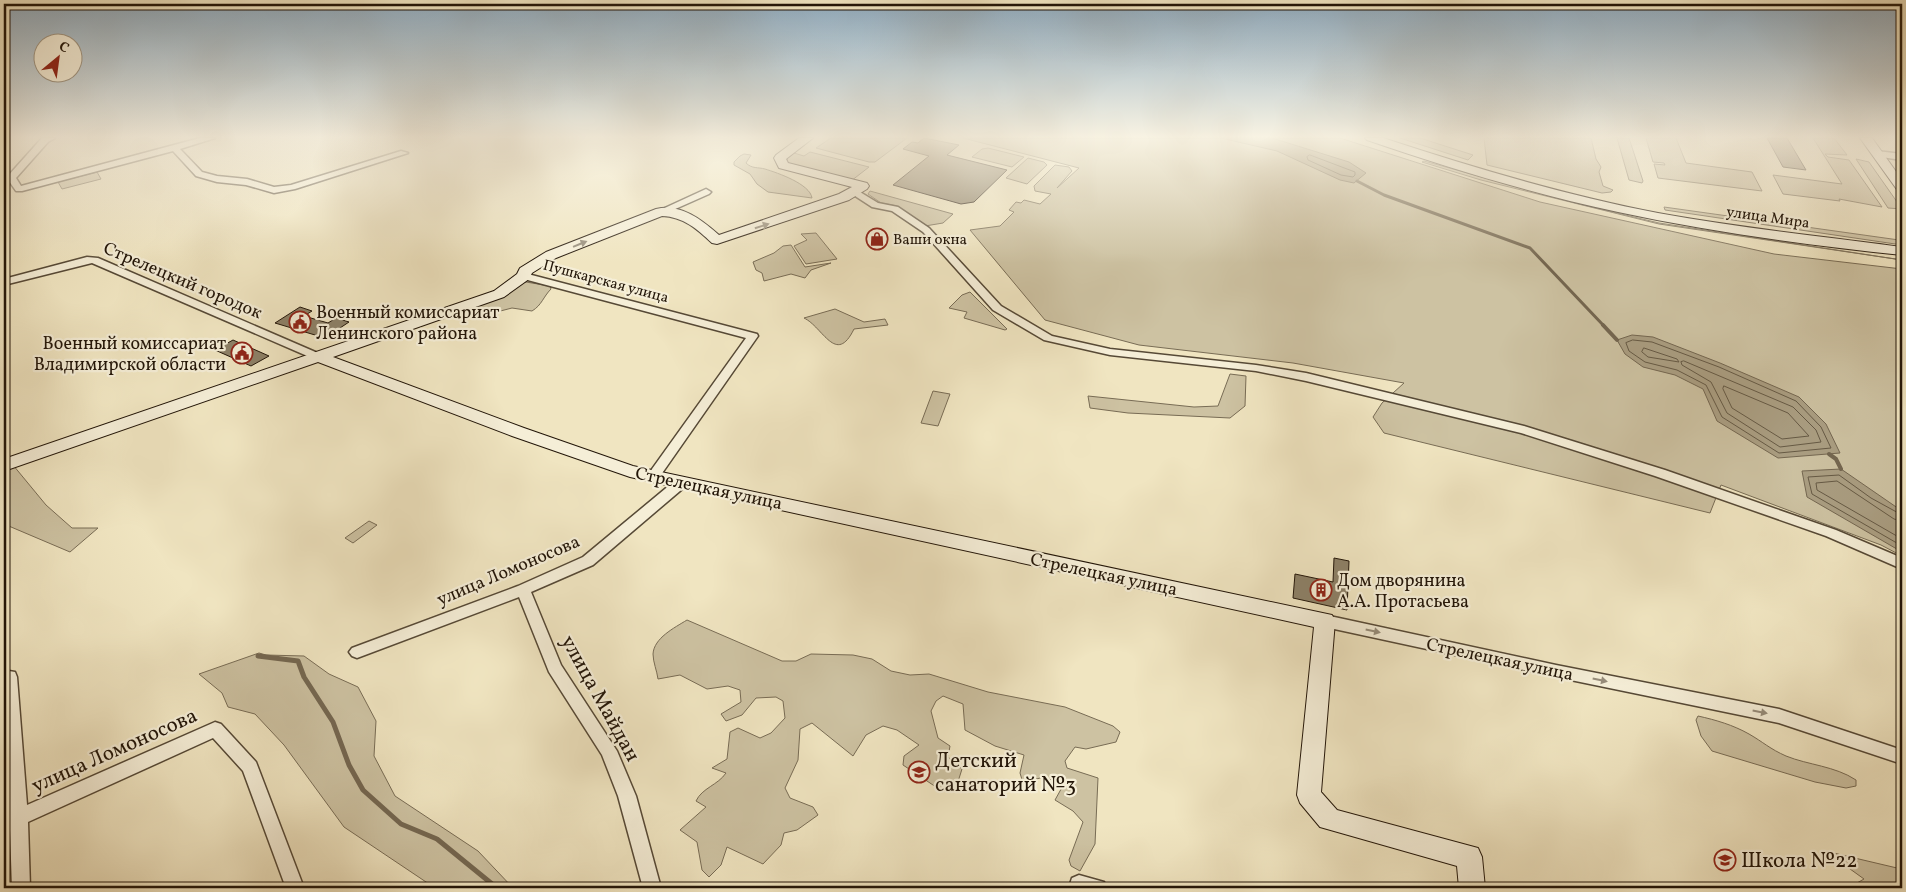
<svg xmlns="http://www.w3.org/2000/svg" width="1906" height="892" viewBox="0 0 1906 892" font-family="Vollkorn,serif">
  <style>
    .green { fill: #cdc2a2; stroke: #786c55 }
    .water { fill: #aa9e82; stroke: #746751 }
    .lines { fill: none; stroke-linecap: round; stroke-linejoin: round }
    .shore { stroke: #665a45; stroke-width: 1 }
    .stream-far2 { stroke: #746751; stroke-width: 3 }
    .stream-far1 { stroke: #746751; stroke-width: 4 }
    .stream { stroke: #746751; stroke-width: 5 }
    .building { fill: #8d8168; stroke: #221508 }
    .street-casing { stroke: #564936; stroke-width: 3 }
    .secondary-casing { stroke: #221508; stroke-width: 2 }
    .street { fill: #f5eed7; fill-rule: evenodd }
    .secondary { fill: #f5eed7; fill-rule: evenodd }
    .oneway { fill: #968c7a }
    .labels { text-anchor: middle; stroke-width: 4.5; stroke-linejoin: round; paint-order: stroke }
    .far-street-label { font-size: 15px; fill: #221508; stroke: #f5eed7 }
    .far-poi-label { font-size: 15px; fill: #221508; stroke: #f5eed7; text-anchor: start }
    .street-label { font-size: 18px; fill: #221508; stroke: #f5eed7 }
    .poi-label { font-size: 18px; fill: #221508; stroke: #f5eed7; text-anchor: start }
    .near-street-label { font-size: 21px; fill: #221508; stroke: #f5eed7 }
    .near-poi-label { font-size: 21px; fill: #221508; stroke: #f5eed7; text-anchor: start }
  </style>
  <rect width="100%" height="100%" fill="#f0e5c1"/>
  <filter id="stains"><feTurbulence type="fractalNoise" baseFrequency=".004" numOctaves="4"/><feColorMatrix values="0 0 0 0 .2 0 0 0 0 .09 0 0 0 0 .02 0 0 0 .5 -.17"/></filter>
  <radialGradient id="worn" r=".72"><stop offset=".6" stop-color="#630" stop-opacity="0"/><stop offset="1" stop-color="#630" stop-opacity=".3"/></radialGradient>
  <path class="green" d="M831,138H907L875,162H869L816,148Z
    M963,138H1340L1540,202L1774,254L1902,269V556L1881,545L1721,485L1710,513L1384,433L1373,417L1382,403L1404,383L1293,363L1139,345L1045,320L970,230L1000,226L1014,212L1009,210L1016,202L1021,203L1024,200L1040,204L1051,194L1035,191L1034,186L1055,165L1069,167L1072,171L1057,188L1079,168Z
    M1400,138H1420L1473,155L1468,160Z
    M1484,138H1591L1596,159L1601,167L1599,172L1603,186L1613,190L1611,192L1602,193L1487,165Z
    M1617,138H1629L1643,181L1642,183L1629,180Z
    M1646,138H1676L1686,163L1752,172L1762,191L1658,178L1654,164L1665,165L1664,163L1653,162Z
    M1813,138H1834L1847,155L1825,154L1828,157L1849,160L1882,207L1839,199L1840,201L1783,194L1773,175L1842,184Z
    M988,148L1024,157L1012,167L972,157L982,149Z
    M810,152L869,167L851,181L788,164L787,158L794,153L804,156Z
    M744,154L751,155L746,163C752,169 758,167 765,169C778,173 810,184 812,198L768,192L757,184L750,174L734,165V162L740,156Z
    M1028,158L1044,162L1047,165L1027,184L1006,178Z
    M1856,159L1869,162L1902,209L1888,208Z
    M1424,161L1579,204L1659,223L1902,260L1659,224L1481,180L1422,162Z
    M97,172L101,179L62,189L58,182Z
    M870,191L953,214L943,223L925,226L897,206L881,203L868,194Z
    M1664,207L1899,240L1902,245L1665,210Z
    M816,233L837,259L806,264L794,246L807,240L801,234Z
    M791,245L805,267L831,263L811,270L805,278L791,274L764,281L762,273L756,270L753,262L774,253L783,246Z
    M526,282L550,286L551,289C543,297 542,305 532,311L512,308L485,315L478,306L502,296L521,283Z
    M970,292L1007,329L1005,330L964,318L967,312L949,308L962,295Z
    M835,309L864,322L885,319L888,325L854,329C836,366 823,327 804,318Z
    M1230,374L1246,376L1245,406L1230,418L1128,413L1090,408L1088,396L1194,407L1218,406Z
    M933,391L950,394L938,426L921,423Z
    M13,465L46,505L72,528H98L70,552L4,524V468Z
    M369,521L377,525L353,543L345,538Z
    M687,620L782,661H796L811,654L853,655L872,659L891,671L910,675L929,674L988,692L1065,707L1113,726L1120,732L1116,742L1086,749L1075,747L1065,761L1067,768L1098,778L1095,844L1080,871L1071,866L1069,860L1083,822L1073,811L1055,800L1065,782L1040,778L1023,783L1020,773L1024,755L995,746L965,730L963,704L943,696L936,701L931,711L938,738L950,746L948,757L962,769L956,788L949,792L936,787L903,765L904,756L919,745L897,730L883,726L866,735L853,756L812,723L800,729L798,760L785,788L790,798L813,807L818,815L797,830L784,833L781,845L763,864L727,847L721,865L709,877L702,870L697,842L680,830L706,807L696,801C702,788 718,785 726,773L712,768L727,759L730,732L738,728L760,738L771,733L785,718L783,701L776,697L756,698L742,715L726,721L721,714L741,702L740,690L728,686L707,689L680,675L658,679C657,671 653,662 653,654C654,638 674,628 687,620Z
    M259,653L266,655L304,656L329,674L358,687L376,721L374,756L395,796L478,851L513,888H435L344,827L284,745L255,714L228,707L222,693L199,674Z
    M1698,716C1716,720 1733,725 1749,734C1763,742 1770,749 1786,756C1808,765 1835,766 1856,780V786L1846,788L1815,782L1712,751L1701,736L1696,720Z
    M1825,851L1897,868L1902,882V888H1848L1864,879Z"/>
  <path class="water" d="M1221,138H1272L1349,162L1366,173L1354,183L1340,180L1277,151Z
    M1632,335L1653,337L1720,363L1799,397L1826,424L1840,453L1778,458L1717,421L1703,389L1675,375L1643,367L1625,354L1617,340Z
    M1841,469L1902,511V552L1807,497L1802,471Z"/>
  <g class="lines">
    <path class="shore" d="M1310,155L1355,172V175L1353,177L1341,175L1308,160L1307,157Z
      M1633,340L1652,342L1719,367L1796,401L1821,427L1831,448L1779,453L1722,417L1706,385L1677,370L1645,362L1629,351L1626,343Z
      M1644,348L1677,359L1679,362L1648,357L1642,352Z
      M1684,361L1793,407L1816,430L1821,442L1780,447L1727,413L1711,382L1682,365L1681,362Z
      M1724,386L1788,413L1809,436L1782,439L1732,408L1723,389Z
      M1902,515L1871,498L1839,475L1808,477L1812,494L1902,546
      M1902,521L1894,519L1837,481L1816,483L1817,490L1902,539"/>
    <path class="stream-far2" d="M1357,181L1384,195L1530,248L1604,326"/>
    <path class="stream-far1" d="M1603,325L1617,340
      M1829,454L1836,459L1841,469"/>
    <path class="stream" d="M258,656L298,661L304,677L333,722L349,765L363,790L401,824L437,839L497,888"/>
  </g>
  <path class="building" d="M924,138L959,145L947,155L1007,170L974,202L961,204L893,185L929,156L903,149L912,142L918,143Z
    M1767,138H1787L1806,170L1783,167Z
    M300,307L312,311L304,316L328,323L336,318L349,322L325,338L275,323Z
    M233,340L269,356L251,366L215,350Z
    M1334,558L1349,561L1347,610L1293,598L1295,574L1333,582Z"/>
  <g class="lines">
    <g class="street-casing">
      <path id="street" d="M42,138H55L48,142L16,178L21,186L200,138H215L180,149L202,172L217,176L247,179L274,187L291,185L401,151L408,153L295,189L274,193L246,185L217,182L196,176L173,151L22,191H16L9,181L4,183V177L8,176Z
        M1877,151L1902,154V160L1874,156L1873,154Z
        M706,189L711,192L709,194L664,214H658L656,212Z
        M855,189L878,203L898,207L929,228L1001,306L1052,336L1110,349L1256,365L1306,373L1524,426L1665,470L1836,530L1902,558V569L1826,536L1655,476L1521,433L1306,381L1256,371L1110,355L1044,340L993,310L923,232L892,211L872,207L852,194L850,192Z
        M87,257L98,258L320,354L322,356L320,358H312L92,263L4,285V279Z
        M524,273L757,334L758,336L658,479H648L647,476L746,338L520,278L519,276Z
        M682,478L687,479L688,482L687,485L593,565L531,592L561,665L617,751L636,796L661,888H643L618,796L602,755L549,672L519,597L357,658L352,656L349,652L352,648L518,586L583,557L677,479Z
        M1325,615L1556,665L1779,709L1902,750V764L1779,723L1556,677L1325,627L1320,625L1318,621L1320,617Z
        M9,671L15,672L17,677L27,805L215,722L221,724L256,762L304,888H286L243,771L213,738L28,822L30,888H12L10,830L4,832V816L10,813L4,717V672Z
        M1079,875L1104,882L1106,888H1072L1070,884L1072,878Z"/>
    </g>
    <g class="secondary-casing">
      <path id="secondary" d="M799,138H813L786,159L788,163L867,183L869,186L867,189L849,200L717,244L712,243C697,229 684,217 662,216L556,258L532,273L529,279L504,297L333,357L524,428L633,466L1332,615L1335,621L1321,792L1337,810L1478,848L1482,857L1485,888H1459L1457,866L1320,827L1300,803L1297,795L1314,627L630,477L512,436L318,362L4,471V459L494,291L517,274L520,268L546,252L656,209C681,203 702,220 719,235L839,194L852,187L779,168L774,158L776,155Z
        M1365,138H1383C1474,168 1565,195 1658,213C1739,228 1821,236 1902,247V255C1807,245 1711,232 1618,212C1533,194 1449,168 1367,140Z
        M1860,138H1872L1902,180V192L1898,191Z"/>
    </g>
    <use href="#street" class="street"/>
    <use href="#secondary" class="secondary"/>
  </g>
  <defs><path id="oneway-solid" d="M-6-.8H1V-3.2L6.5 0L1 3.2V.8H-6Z" transform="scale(1.25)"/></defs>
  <g class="oneway">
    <use href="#oneway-solid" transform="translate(762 226) rotate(-17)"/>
    <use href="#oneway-solid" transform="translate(580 244) rotate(-22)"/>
    <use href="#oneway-solid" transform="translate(1373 631) rotate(12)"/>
    <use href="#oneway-solid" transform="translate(1600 680) rotate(12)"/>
    <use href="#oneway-solid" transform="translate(1760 712) rotate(11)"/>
  </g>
  <linearGradient id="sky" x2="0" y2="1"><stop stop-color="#8fabbf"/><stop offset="0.52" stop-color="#f8f3e3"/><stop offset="1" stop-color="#f8f3e3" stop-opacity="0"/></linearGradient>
  <rect width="1906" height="263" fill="url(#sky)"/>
  <defs>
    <g id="shop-ring" transform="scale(1.125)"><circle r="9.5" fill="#f5eed7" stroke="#8f2418" stroke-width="1.5"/><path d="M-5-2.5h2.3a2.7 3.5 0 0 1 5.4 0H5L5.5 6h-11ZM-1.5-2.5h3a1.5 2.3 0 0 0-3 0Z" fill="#8f2418"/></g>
    <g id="civic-ring" transform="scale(1.125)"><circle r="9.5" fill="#f5eed7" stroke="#8f2418" stroke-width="1.5"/><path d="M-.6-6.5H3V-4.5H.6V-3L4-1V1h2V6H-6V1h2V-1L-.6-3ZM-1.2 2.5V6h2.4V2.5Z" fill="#8f2418"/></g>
    <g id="building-ring" transform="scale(1.125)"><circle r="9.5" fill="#f5eed7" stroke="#8f2418" stroke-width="1.5"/><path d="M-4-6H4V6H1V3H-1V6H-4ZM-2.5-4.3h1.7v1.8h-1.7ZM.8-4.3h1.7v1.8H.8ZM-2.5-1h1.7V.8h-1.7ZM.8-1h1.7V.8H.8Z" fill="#8f2418"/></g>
    <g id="school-ring" transform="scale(1.125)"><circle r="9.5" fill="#f5eed7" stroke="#8f2418" stroke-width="1.5"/><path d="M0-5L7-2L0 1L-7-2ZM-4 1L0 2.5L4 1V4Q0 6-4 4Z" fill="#8f2418"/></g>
  </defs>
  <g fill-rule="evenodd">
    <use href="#shop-ring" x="877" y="239"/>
    <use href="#civic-ring" x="300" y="322"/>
    <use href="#civic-ring" x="242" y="353"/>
    <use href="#building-ring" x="1321" y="590"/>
    <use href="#school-ring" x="919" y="772"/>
    <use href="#school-ring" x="1725" y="860"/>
  </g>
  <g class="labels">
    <g class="far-street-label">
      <text transform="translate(1768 217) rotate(8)" y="5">улица Мира</text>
      <text transform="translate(606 281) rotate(15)" y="5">Пушкарская улица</text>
    </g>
    <g class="far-poi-label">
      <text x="893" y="244">Ваши окна</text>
    </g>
    <g class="street-label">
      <text transform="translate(183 280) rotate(23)" y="6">Стрелецкий городок</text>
      <text transform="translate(709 488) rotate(12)" y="6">Стрелецкая улица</text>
      <text transform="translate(508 570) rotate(-23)" y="6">улица Ломоносова</text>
      <text transform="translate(1104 574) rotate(12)" y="6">Стрелецкая улица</text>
      <text transform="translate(1500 659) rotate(12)" y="6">Стрелецкая улица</text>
    </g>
    <g class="poi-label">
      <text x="316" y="318">Военный комиссариат<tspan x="316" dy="21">Ленинского района</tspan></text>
      <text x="226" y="349" text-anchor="end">Военный комиссариат<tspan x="226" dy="21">Владимирской области</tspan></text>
      <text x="1337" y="586">Дом дворянина<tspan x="1337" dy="21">А.А. Протасьева</tspan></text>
    </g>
    <g class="near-street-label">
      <text transform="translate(601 698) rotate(61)" y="7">улица Майдан</text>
      <text transform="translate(114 750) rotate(-24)" y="7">улица Ломоносова</text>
    </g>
    <g class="near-poi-label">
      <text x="935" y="767">Детский<tspan x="935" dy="24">санаторий №3</tspan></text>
      <text x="1741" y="867">Школа №22</text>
    </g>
  </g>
  <rect width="1906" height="892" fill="none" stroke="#f0e5c1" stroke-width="20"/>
  <rect x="5" y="5" width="1896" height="882" fill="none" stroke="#221508" stroke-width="2.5"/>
  <rect x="10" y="10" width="1886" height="872" fill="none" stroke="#221508"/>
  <g transform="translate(58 58) rotate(29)"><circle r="24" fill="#f5eed7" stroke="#a19784"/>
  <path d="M0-4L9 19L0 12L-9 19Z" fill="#8f2418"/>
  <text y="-8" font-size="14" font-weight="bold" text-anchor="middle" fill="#221508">С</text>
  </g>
  <rect width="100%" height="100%" filter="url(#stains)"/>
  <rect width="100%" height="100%" fill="url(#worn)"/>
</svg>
